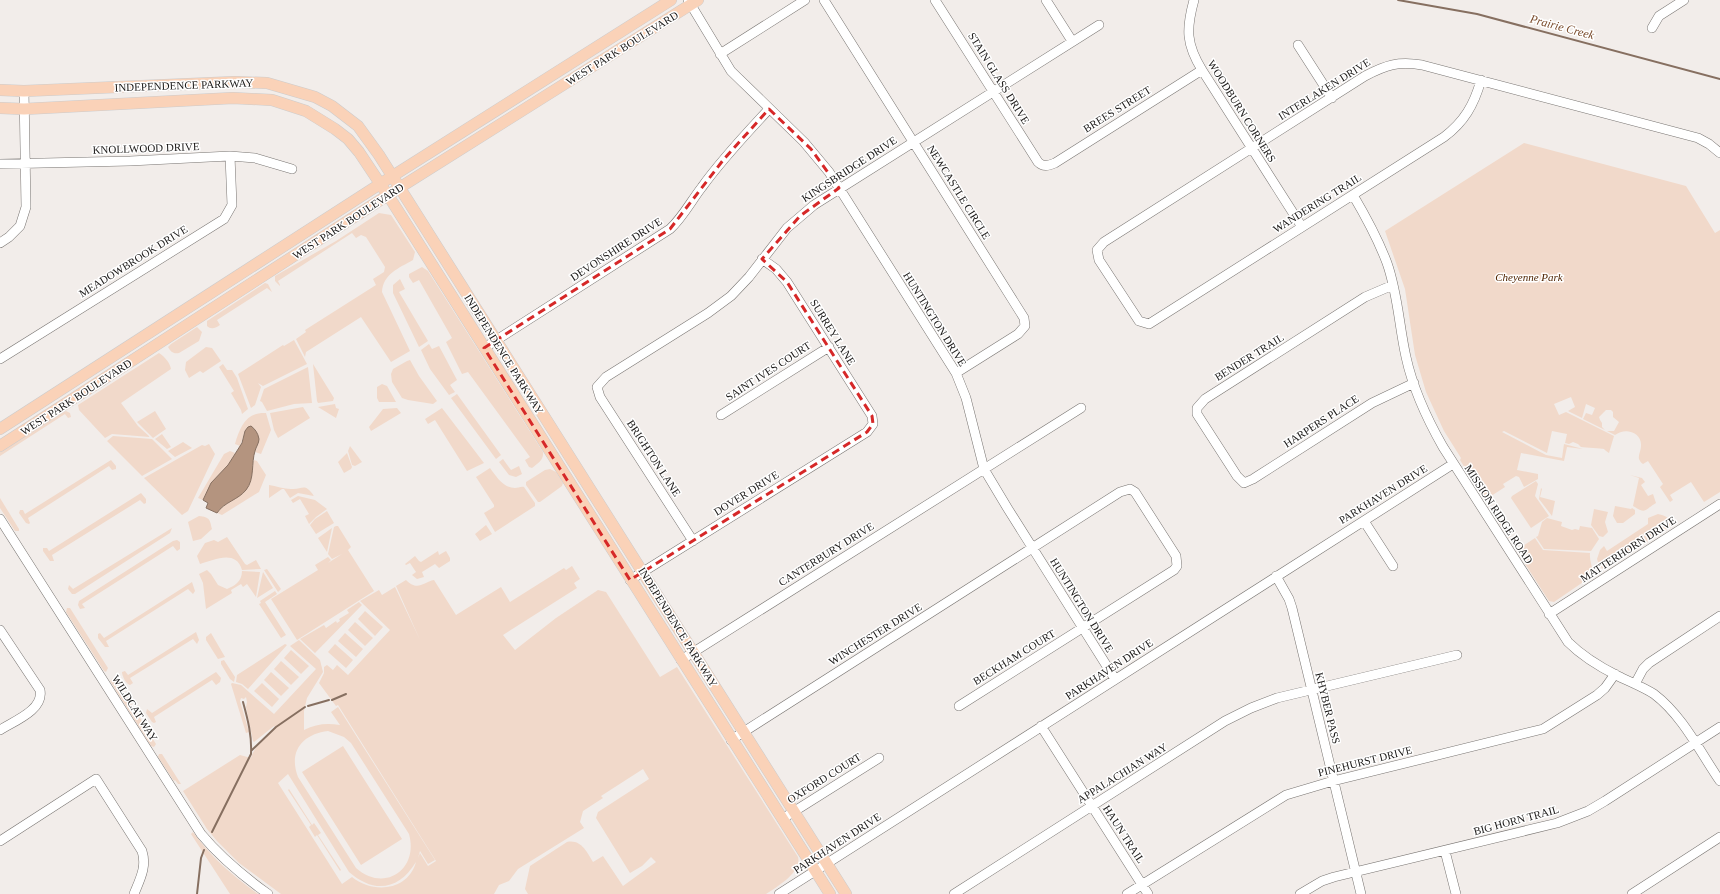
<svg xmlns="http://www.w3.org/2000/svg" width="1720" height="894" viewBox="0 0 1720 894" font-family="'Times New Roman',serif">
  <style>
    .green { fill: #f1d9ca; fill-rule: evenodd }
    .water { fill: #b4947f; stroke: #866f60 }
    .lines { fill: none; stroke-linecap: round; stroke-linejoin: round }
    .stream { stroke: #866f60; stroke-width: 2 }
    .minor-casing { stroke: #797572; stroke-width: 10 }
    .major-casing { stroke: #cdcccc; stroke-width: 12 }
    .minor { stroke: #fff; stroke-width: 9 }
    .major { stroke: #fad2b8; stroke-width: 11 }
    .marked { fill: none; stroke: #d62828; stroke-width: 3; stroke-dasharray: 8 5; stroke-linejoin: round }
    .labels { text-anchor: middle; stroke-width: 3; stroke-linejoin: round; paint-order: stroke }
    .street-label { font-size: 11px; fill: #1a1817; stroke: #fff }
    .park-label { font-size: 11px; font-style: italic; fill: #4e2300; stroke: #fff }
    .water-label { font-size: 12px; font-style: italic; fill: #7a4b2b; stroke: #fff }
  </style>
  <rect width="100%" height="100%" fill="#f2edea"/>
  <path class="green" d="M1524,143L1686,186L1715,233L1720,230V492L1704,502L1691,482L1670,495L1673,500L1670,502L1660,487L1663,484L1648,461L1643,464C1641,463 1640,461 1639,459C1638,455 1641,451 1641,446C1642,432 1625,427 1615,435L1607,431H1614L1619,422L1613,417V412L1611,410H1606L1599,417L1600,420L1602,423V427L1605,430L1583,419L1586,413L1592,415L1595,408L1586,404L1582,418L1568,411L1575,407L1571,397L1554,404L1559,415L1566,412L1614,436L1609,453C1607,452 1605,450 1604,449C1601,448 1586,448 1581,447L1578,444L1573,442L1569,444L1565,443L1567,434L1552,431L1547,453L1504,431L1502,432L1546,455L1562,458L1564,444L1583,449L1567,447L1564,461L1521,453L1517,470L1538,474V479L1524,487L1519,477L1516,476L1503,484L1505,487L1488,498L1483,497L1460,460L1461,458L1444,431L1426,392L1415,355L1405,289L1385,231Z
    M379,213L391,215L415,252L413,260C399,268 383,274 382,292L410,351L391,362L361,317L306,352L305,357L296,339L306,332L305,330L376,285L373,279L384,272L385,267L366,237L361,235L356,238L352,233L278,281L280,285V286L275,281V276L336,241Z
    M422,267L428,271L543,452C544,460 538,463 532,468L529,467L525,460L530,457L468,372L462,374L446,342L452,338L419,280L413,283L409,277V274Z
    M400,279L405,289L399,292L428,341L419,347L393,293V285Z
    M265,283L268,284L272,292L267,288L217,320L220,325C216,328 211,330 207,326V321Z
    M197,327L202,332L199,341L179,353C173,354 171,352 168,347L171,344Z
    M294,340L307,364L263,386L258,383L261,387L255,405L251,408L238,374L283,345L284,346Z
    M429,344L432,349L439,346L457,380L450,385L455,392L449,395L430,369L421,350Z
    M206,347L212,348L221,361L203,373L200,371L189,378L185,370L186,362Z
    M159,353C165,357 170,363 171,369L121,403L138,426L150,437L112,434L105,438L79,410L78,405Z
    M410,360L419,376L437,401L433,404L408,400L402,398L392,382L391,374L393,369L407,361Z
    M223,364L227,370H232L237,378L248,409L242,414L241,410L231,393L234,391L219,367Z
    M313,364L334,398L333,401L318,403L317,401Z
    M308,367L312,403L294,404L267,411L262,402L260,401L264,389Z
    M382,384L387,386L396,402H379L377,398V387Z
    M457,394L501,455L496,459L451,398Z
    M335,404L336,408L339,409L336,418L318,407Z
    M303,407L310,418L278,438L274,430L270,413Z
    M397,408L401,413L371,431L369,427L383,409Z
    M442,408L484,463L467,471L435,420L428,424L425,419Z
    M66,411L70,413L71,417L68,418L65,414L0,456V452L62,413Z
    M155,411L166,429L153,438L137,422Z
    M266,413L271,430L261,454L255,452C259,443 260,435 253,427L245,431L240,446L235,444C240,427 246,412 266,413Z
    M162,434L171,447L167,449L155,439Z
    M113,436L152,439L172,459L142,476L107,441Z
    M183,442L192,448L175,457L168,451Z
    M209,444L215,454L188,511L182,515L144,478L202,445L205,446Z
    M350,446L362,462L355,466L352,465L348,451Z
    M230,451L235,453L228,465L211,483L203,500L198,498L224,454Z
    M347,453L352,467L351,469L344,473L338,462Z
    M503,459L511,470L519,466L522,474L516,477L509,475L499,462Z
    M111,460L116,466V469L112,470L109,466L28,518L30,523L29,524L26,523L19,513L20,510H23L25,514Z
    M254,460L257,461L266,475L259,492L222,515L217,513C226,500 244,498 250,483C253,475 251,467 254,460Z
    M490,468C496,476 503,488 515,488C518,488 521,486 524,487L535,503V506L495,532L484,513L494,507V505L476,477Z
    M550,469L556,472L563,483L562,486L540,502H538L526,485V482L545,470Z
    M1630,475L1642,478L1645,482L1641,485L1648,496L1653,494L1656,503C1643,511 1646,514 1633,506L1639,478Z
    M1536,481L1538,484L1535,496L1549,516L1531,528L1511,498L1512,496Z
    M269,485C276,486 284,489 291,489C303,490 304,482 314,496L298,493L290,498L284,489H282L269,498Z
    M1541,488L1542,489L1540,497L1555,501L1552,516L1539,499Z
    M141,493L146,499V503L144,504L140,500L52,555L54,561H50L43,551V548H47L49,551Z
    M298,496L315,500L327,509L316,517L309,524L305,516L309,514L300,499L293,503L291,500Z
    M0,498L19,529V531H15L0,508Z
    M1495,504L1497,506L1493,509L1512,539L1518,537L1513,541H1511L1490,509Z
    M1615,506L1631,509L1632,508L1635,510V514L1623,523H1617L1613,516Z
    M1594,509L1608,512L1605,522L1608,532L1603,537L1599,536L1591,525Z
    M327,511L334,523L316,534L310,525L315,519Z
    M1658,514C1666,516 1671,518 1671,526L1642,545H1640V547L1604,570L1599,565L1597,559L1600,550L1604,546L1607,551L1648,524V518Z
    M199,516C210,517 210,520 212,529L201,539L193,541L188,522Z
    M1547,518L1562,522L1561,526L1572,530L1575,529L1579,530L1580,526L1592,528L1599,539L1591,551L1544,549L1536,537L1538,536L1542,522Z
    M486,525L492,534L480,541L475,534Z
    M336,526H338L351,547L348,550L374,591L297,640L271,599L318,570L315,565L328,557L331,560L328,563L342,554L332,559L328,554L334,527Z
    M172,528L170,533L75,594H72L68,589L69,585L73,589Z
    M332,528L327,552L318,538Z
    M227,537L245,564L247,565L256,560L261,569L242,570C236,549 214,560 200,564L197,556L205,543L214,540L218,542Z
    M1535,538L1543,550L1590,553C1589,561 1594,569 1592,576L1554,602L1549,601L1518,553L1520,548Z
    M177,540L180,542V549L177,551L173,546L82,604L85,608L80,609L78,605L79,601L173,541Z
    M438,551L439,555L446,551L450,558V561L439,568L435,564L422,572L424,577L417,579L412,575L416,572L410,563L406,565L405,564L415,556L419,561L421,562Z
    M572,566L580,579L574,583L577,588L503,635L515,650L556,618L598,590L606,592L660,677L677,667L798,857C802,872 777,887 766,894H528L525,889L530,866L567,842C581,839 587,852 593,862L603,856L623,886L656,862L651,857L642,866L630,873L596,818L598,812L649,779L643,769L601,796L603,798L583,811L580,822L584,828L518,869L509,881L499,885L494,894H281L239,863L217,841L207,829L183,791L240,755L251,758C254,746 267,736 276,728L274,726L254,742L253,741L246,707L247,702L246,697L244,699L241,698L240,701L249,732L246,733L231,684L232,683L241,685L274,714L316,669L290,646L299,640L320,660L323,672L307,698L304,711V730C316,724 326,723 340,725L331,712L338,707L435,860L428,864L420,851L418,858L420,853L428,866L436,861L338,705L336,706L319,683L324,673V667L327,665L333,670L337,665L348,675L390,630L360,601L379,590L382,595L395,587L396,589L420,640L396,586L406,580C418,592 423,582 434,580L456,615L501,587L510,602L564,568L566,570ZM328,731L344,737L351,743L409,834C419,870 384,893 356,868L298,777C288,751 303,734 328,731ZM288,774L349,872C374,894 399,890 416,862C408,891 373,894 352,877L342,884L278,783Z
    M267,569L281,589L278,592L264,570Z
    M207,570L211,574L218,585L227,589C234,586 242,582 242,571L260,572L256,597L247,584L243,587L241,584L231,590L232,593L206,609L203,583L199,574Z
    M263,572L273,588L257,598Z
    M192,582L195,591L193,594L188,589L106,641L109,647H105L98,638V634L100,633L104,638Z
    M275,591L277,594L265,602L286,635L281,638L259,604L261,603L260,601Z
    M359,602L362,605L315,653L300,639L324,625L326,628L336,621L337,623L340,621L339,619L349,613L347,610Z
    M67,608H70L108,668L106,672L104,671L66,612Z
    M365,611L383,627L375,636L358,619Z
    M355,622L373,638L365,646L348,630Z
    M196,632L199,640L197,644L193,639L130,678L133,683L130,685C126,684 122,676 122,672L125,671L128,675Z
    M211,633L225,657L218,659L206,640V637Z
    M345,633L363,649L356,657L338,641Z
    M285,644L287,645L248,689L242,684L236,682L237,675Z
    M335,644L353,660L346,668L328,652Z
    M291,650L309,666L301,674L284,658Z
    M224,660L235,677L234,682L230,679L221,664V661Z
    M281,661L299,677L291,685L274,669Z
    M216,672L221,678L220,682L216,685L212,680L154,717L156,722L154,723L152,722L146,713L147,709L152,713Z
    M271,672L289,688L281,696L264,680Z
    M113,678H115L156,744L154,747L151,746L110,681Z
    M262,683L279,699L272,707L254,691Z
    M343,746L402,839L361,865L302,772Z
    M159,754H162L181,784H178L175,780L174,781L158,757Z
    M289,789L312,825L314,823L321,833L318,835L341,870L340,871L317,835L315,837L309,827L311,825L288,790Z
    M193,832C213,859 231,874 258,894H230L191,834Z"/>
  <path class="water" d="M251,426C255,429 258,433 259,439C259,443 256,447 255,451C251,463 255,479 246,490C238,500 224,502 217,513L206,508L208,503L203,500L211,483L228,465L242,443L245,431L248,427Z"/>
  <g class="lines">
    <path class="stream" d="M1398,0L1477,14L1720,79
      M332,700L346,694
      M308,706L329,700
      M252,750L276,727L305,707
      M212,832L251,754C252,736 248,720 243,702
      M197,894L201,858L204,850"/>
    <g class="minor-casing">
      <path id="minor" d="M688,0L731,71L804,142L829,172L956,373L966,398L984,469L1008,509L1115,679
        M824,0L1024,318L1025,326L1018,334L956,373
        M935,0L1038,162C1043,167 1048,166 1055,163L1202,70
        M1046,0L1072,41
        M1194,0C1186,29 1186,44 1202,70L1302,227
        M1652,28L1659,16L1684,0
        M1298,45L1332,98
        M720,54L805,0
        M1481,80C1474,105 1464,122 1444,137L1149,324L1139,321L1099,260L1097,250L1104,242L1365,76C1386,65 1398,61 1422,65L1698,138L1709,144L1720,153
        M0,164L130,161L230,156L255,158L292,169
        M1353,195C1366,217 1378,239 1387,263C1398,294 1399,326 1406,357C1413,389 1427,419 1443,447L1568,642C1582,656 1600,667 1618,676C1630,682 1643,687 1654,694C1683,716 1700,752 1720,781
        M0,243L9,237L20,226L26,207L24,91
        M1393,285L1365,297L1205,399L1197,408V414L1237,476L1244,483L1253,479L1372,403L1414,383
        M484,348L670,229C683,217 691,201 702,187C722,159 746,134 769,109
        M0,359L224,219L232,205L230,156
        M721,415L829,347
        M0,519L201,834C221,858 243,876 268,894
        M1364,521L1393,566
        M693,541L600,397L597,387L606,377L708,313L731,296L749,277L787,228L814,205L1099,25
        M1276,576L1289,599L1292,608L1361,894
        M630,580L867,432L873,424L872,416L787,282L776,269L762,259
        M1549,614L1720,504
        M0,630L40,690C44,710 14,721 0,730
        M681,660L1081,408
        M1635,684L1643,669L1649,663L1720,616
        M1041,726L1148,894
        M731,740L1120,492L1130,489L1135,492L1176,556L1177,566L1174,570L959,706
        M782,819L879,758
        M0,841L96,779L142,851C147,867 140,879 134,894
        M1445,851L1456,894
        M779,894L1453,464
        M954,894L1225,721L1251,708L1277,698L1457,655
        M1127,894L1286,795L1333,781L1543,729L1597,695L1605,688L1615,674
        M1300,894L1322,881L1334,877L1557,823L1588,811L1605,801L1720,727
        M1632,894L1720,837"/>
    </g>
    <g class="major-casing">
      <path id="major" d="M0,90L24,91L235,82L267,83L315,97L332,106L358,126L379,155L846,894
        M0,108L24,109L233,98L272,100L306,111L335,129L348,139L359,152L393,203L830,894
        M0,429L380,184L671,0
        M0,446L388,195L698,0"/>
    </g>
    <use href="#minor" class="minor"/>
    <use href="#major" class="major"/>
  </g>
  <path class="marked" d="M769,109L811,149L839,188L800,216L762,259L787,282L872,416L873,424L867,432L630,580L484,348L670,229L724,159Z"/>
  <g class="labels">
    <g class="street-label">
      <text transform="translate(622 48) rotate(-32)" y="4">WEST PARK BOULEVARD</text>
      <text transform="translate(999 78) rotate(58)" y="4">STAIN GLASS DRIVE</text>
      <text transform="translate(184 85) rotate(-2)" y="4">INDEPENDENCE PARKWAY</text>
      <text transform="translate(1324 89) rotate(-32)" y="4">INTERLAKEN DRIVE</text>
      <text transform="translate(1117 109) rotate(-32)" y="4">BREES STREET</text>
      <text transform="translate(1242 111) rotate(58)" y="4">WOODBURN CORNERS</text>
      <text transform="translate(146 148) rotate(-2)" y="4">KNOLLWOOD DRIVE</text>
      <text transform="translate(849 169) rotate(-33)" y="4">KINGSBRIDGE DRIVE</text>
      <text transform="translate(959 192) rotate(58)" y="4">NEWCASTLE CIRCLE</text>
      <text transform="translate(1317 203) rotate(-32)" y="4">WANDERING TRAIL</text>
      <text transform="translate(348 221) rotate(-33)" y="4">WEST PARK BOULEVARD</text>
      <text transform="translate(616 249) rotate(-33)" y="4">DEVONSHIRE DRIVE</text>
      <text transform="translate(133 261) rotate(-32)" y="4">MEADOWBROOK DRIVE</text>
      <text transform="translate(935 319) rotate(58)" y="4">HUNTINGTON DRIVE</text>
      <text transform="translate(833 332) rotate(58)" y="4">SURREY LANE</text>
      <text transform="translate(504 354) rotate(58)" y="4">INDEPENDENCE PARKWAY</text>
      <text transform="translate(1249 357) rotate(-32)" y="4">BENDER TRAIL</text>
      <text transform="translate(768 371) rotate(-33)" y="4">SAINT IVES COURT</text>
      <text transform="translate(76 397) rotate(-33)" y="4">WEST PARK BOULEVARD</text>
      <text transform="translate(1321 421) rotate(-33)" y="4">HARPERS PLACE</text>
      <text transform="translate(654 458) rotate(57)" y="4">BRIGHTON LANE</text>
      <text transform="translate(746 493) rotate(-32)" y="4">DOVER DRIVE</text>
      <text transform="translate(1383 494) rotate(-32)" y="4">PARKHAVEN DRIVE</text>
      <text transform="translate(1499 514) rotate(57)" y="4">MISSION RIDGE ROAD</text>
      <text transform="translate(1628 549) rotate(-33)" y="4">MATTERHORN DRIVE</text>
      <text transform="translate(826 554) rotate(-32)" y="4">CANTERBURY DRIVE</text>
      <text transform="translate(1082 605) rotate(58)" y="4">HUNTINGTON DRIVE</text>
      <text transform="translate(678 627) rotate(58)" y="4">INDEPENDENCE PARKWAY</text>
      <text transform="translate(875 634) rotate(-32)" y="4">WINCHESTER DRIVE</text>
      <text transform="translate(1014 657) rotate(-32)" y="4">BECKHAM COURT</text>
      <text transform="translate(1109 669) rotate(-33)" y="4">PARKHAVEN DRIVE</text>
      <text transform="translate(135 708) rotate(58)" y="4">WILDCAT WAY</text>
      <text transform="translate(1328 708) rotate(76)" y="4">KHYBER PASS</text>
      <text transform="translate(1365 761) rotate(-14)" y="4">PINEHURST DRIVE</text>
      <text transform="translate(1122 773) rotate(-32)" y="4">APPALACHIAN WAY</text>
      <text transform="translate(824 778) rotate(-32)" y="4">OXFORD COURT</text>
      <text transform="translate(1516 820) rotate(-15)" y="4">BIG HORN TRAIL</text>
      <text transform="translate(1124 834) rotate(57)" y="4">HAUN TRAIL</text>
      <text transform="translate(837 843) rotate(-33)" y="4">PARKHAVEN DRIVE</text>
    </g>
    <g class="park-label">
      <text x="1529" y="281">Cheyenne Park</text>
    </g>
    <g class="water-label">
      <text transform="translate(1562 27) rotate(15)" y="4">Prairie Creek</text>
    </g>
  </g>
</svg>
